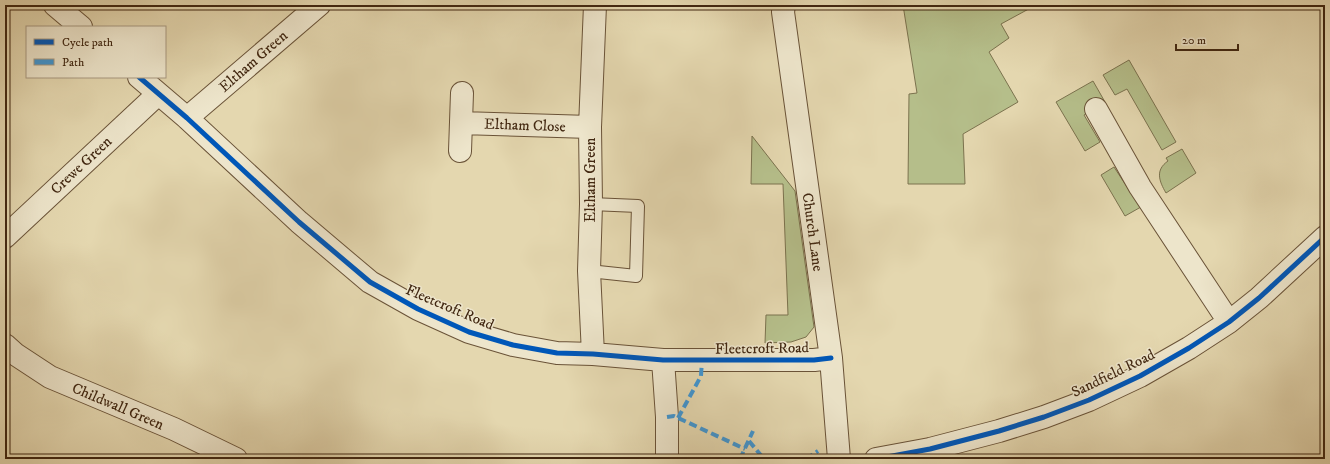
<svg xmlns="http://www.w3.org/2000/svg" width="1330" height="464" viewBox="0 0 1330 464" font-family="'IM FELL DW Pica',serif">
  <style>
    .green { fill: #b5be8a; stroke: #7b724e }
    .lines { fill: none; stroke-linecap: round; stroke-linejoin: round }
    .service-casing { stroke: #6a5338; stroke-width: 14 }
    .minor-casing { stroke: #6a5338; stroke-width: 24 }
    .service { stroke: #ede5cb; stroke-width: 12 }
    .minor { stroke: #ede5cb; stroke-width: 22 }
    .quiet { stroke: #3f96d3; stroke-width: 4; stroke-dasharray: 8 4; stroke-linecap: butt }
    .cycleway-casing { stroke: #ede5cb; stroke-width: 8 }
    .cycleway { stroke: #0057b8; stroke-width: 5 }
    .labels { text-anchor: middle; stroke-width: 3; stroke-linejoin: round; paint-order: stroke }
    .street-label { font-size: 15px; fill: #412711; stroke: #ede5cb }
  </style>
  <rect width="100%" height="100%" fill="#e4d7af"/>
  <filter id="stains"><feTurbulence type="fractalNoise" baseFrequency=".005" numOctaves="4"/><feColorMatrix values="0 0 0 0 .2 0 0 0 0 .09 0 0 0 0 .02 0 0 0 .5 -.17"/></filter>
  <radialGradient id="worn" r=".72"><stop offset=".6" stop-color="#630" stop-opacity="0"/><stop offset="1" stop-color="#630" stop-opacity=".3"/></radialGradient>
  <path class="green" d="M903,5H1036L1001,24L1009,38L989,52L1018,102L963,134L965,184H908L909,94L917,93Z
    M1129,60L1176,142L1162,150L1127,89L1115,95L1103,75Z
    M1093,81L1105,102L1084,115L1100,142L1085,151L1056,102Z
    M752,136L795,191L814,327L806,337L791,342L765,343L766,315H788L783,184H751Z
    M1182,149L1196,173L1166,193C1159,181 1155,170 1168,161L1166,158Z
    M1114,167L1129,190L1144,181L1155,199L1125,216L1101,175Z"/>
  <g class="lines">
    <g class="service-casing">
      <path id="service" d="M589,271L636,276L638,206L591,204"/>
    </g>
    <g class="minor-casing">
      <path id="minor" d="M55,5L81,27
        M784,5L783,12L831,358L839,459
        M139,77L187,118L299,222L370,282L418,309L469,332L513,345L557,353L593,354L663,360H814L831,358
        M1096,109L1140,187L1229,322
        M187,118L319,5
        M461,123L590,127
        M460,151L462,93
        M5,237L158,94
        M5,345L15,354L50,377L174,429L236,459
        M593,354L589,271L591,204L590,127L595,5
        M663,360L667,417V459
        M876,459L930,449L999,431L1044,417L1089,400L1140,376L1189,348L1229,322L1259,298L1325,237"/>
    </g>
    <use href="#service" class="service"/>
    <use href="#minor" class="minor"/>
    <path class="quiet" d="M667,417L674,416L745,449
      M678,418L701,376L702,360
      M749,441L764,459
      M740,459L753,431
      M806,459L818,451"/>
    <g class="cycleway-casing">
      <path id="cycleway" d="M139,77L187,118L299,222L370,282L418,309L469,332L513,345L557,353L593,354L663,360H814L831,358
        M876,459L930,449L999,431L1044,417L1089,400L1140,376L1189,348L1229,322L1259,298L1325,237"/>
    </g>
    <use href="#cycleway" class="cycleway"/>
  </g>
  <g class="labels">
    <g class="street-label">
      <text transform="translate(253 61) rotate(-41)" y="5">Eltham Green</text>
      <text transform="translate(525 125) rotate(2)" y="5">Eltham Close</text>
      <text transform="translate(81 165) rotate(-43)" y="5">Crewe Green</text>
      <text transform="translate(590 180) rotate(-90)" y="5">Eltham Green</text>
      <text transform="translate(813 232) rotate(82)" y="5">Church Lane</text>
      <text transform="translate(450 307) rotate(23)" y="5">Fleetcroft Road</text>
      <text transform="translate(762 348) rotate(-1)" y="5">Fleetcroft Road</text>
      <text transform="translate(1113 373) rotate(-26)" y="5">Sandfield Road</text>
      <text transform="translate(118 406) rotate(23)" y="5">Childwall Green</text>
    </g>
  </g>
  <rect width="1330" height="464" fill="none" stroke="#e4d7af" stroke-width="20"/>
  <rect x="6" y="6" width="1318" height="452" fill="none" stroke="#412711" stroke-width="2"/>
  <rect x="10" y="10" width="1310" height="444" fill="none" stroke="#412711"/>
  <rect x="26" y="26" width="140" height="52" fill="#ede5cb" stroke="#a89981"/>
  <rect x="34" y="39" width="20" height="6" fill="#0057b8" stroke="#a89981"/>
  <text x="62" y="46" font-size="12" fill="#412711">Cycle path</text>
  <rect x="34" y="59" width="20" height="6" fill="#3f96d3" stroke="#a89981"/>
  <text x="62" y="66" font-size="12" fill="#412711">Path</text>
  <path d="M1176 44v6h62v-6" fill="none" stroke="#412711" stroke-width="2"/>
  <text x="1182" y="44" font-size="12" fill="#412711" stroke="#ede5cb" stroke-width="3" paint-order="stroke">20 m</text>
  <rect width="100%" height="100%" filter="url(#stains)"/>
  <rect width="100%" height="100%" fill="url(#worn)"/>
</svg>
